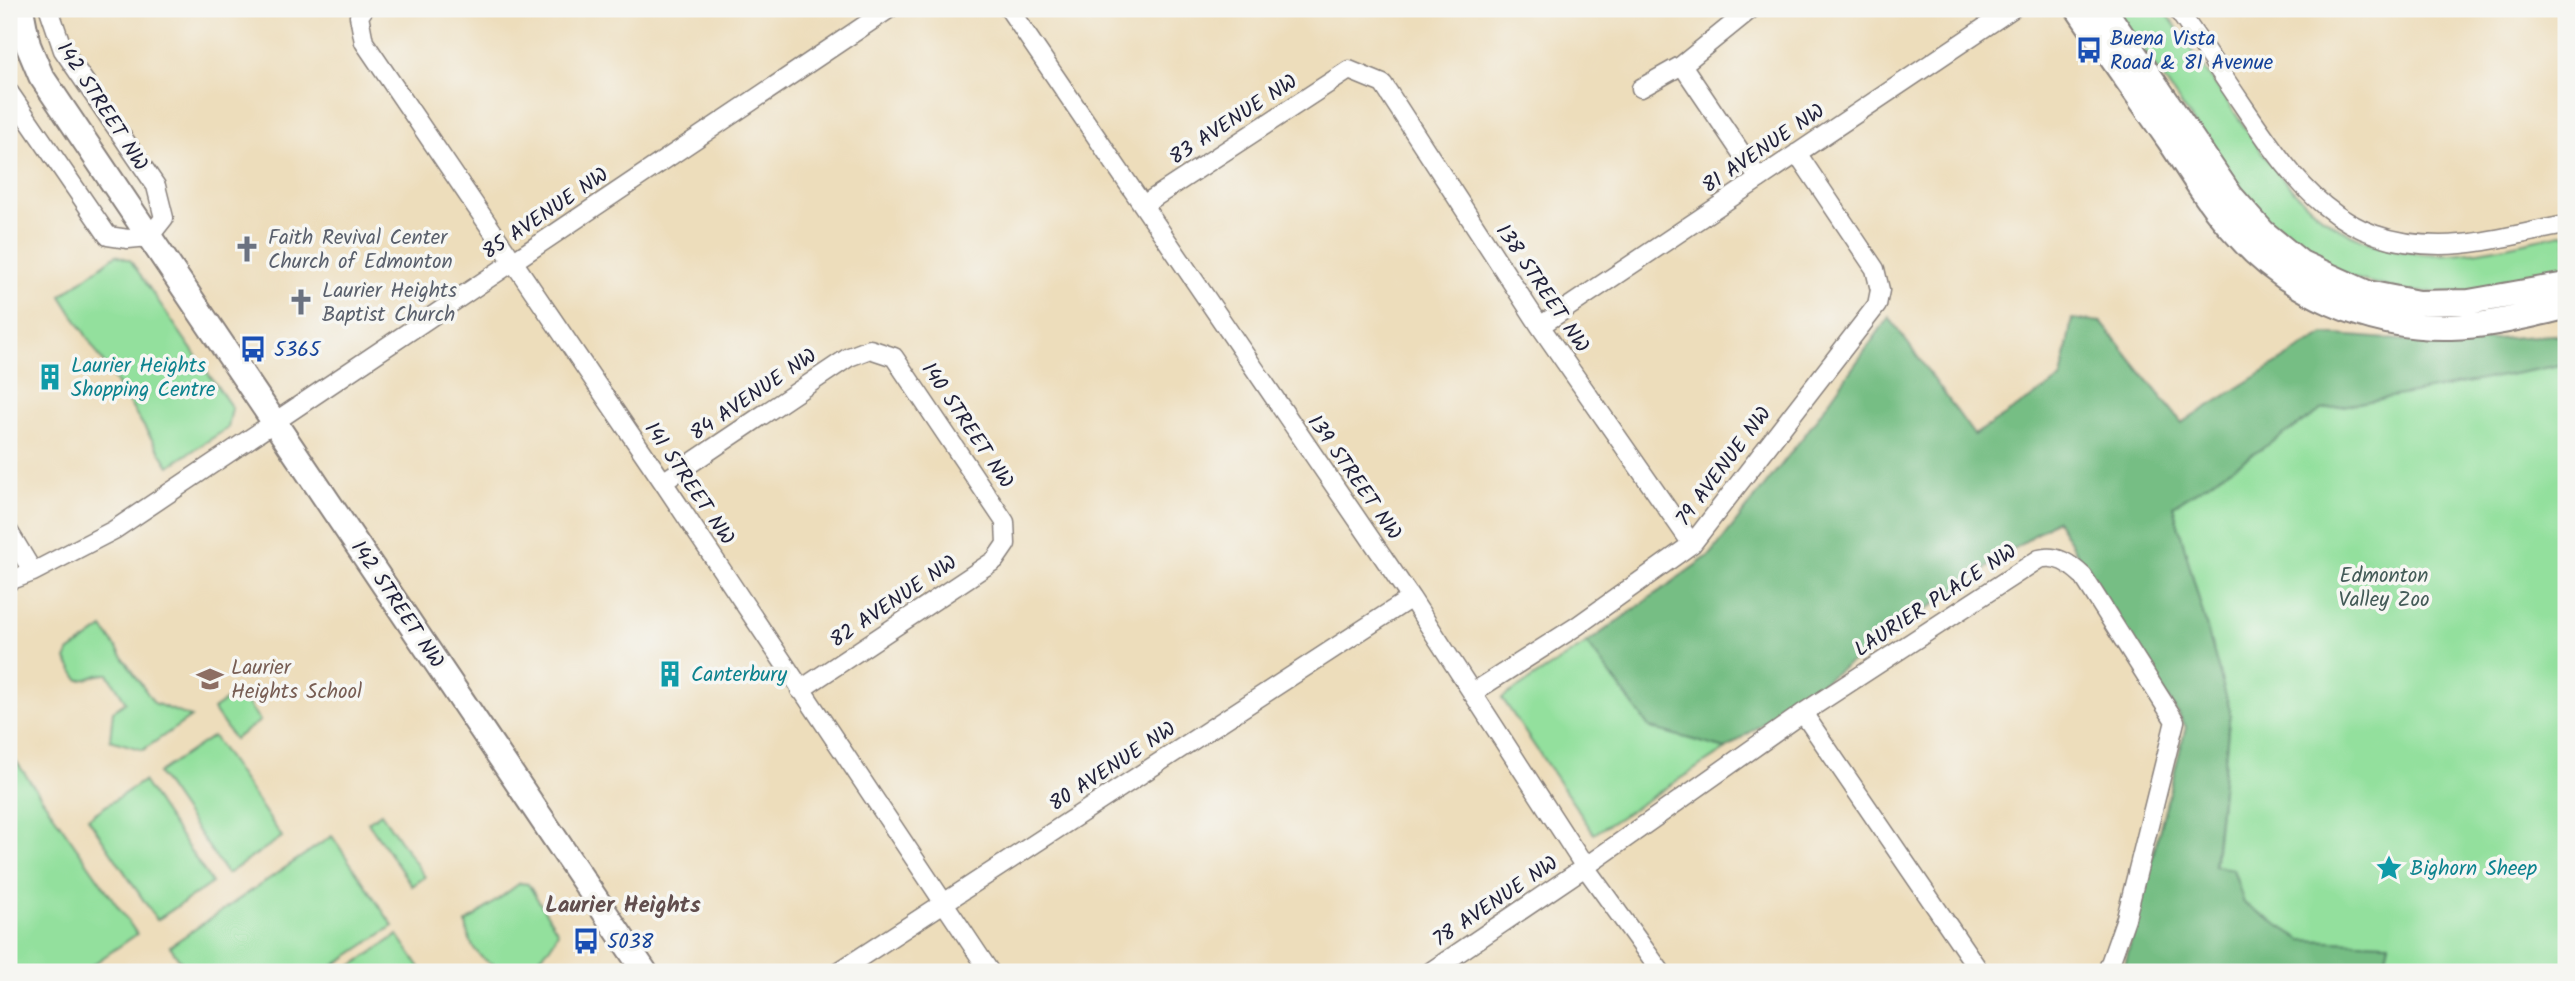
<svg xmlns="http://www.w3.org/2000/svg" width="2575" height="981" viewBox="0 0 2575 981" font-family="Kalam,sans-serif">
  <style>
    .green { fill: #93e09d; stroke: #5a816c; stroke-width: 2 }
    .forest { fill: #76be84; stroke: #4c7060; stroke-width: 2 }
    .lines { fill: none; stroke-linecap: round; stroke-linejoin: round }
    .street-casing { stroke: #88807b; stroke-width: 21 }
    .secondary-casing { stroke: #88807b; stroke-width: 28 }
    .street { stroke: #fff; stroke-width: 18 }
    .secondary { stroke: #fff; stroke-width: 24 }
    .labels { text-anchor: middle; stroke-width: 7; stroke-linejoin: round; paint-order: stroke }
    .transit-label { font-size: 21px; fill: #164399; stroke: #f6f6f2; text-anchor: start }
    .street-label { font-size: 21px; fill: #22223b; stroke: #f6f6f2 }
    .worship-label { font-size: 21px; fill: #5b616d; stroke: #f6f6f2; text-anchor: start }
    .culture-label { font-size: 21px; fill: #0d838f; stroke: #f6f6f2; text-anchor: start }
    .park-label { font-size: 21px; fill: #445b58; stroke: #f6f6f2 }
    .education-label { font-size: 21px; fill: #785e54; stroke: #f6f6f2; text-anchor: start }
    .neighbourhood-label { font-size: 23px; font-weight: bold; fill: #614e4e; stroke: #f6f6f2 }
  </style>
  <rect width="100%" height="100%" fill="#f6f6f2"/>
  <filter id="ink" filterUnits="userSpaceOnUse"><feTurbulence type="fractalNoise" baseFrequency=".0143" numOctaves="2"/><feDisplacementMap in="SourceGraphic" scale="14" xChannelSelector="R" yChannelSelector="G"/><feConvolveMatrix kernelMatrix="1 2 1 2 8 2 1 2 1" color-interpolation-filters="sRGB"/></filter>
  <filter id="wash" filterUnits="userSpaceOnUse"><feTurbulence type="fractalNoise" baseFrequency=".00686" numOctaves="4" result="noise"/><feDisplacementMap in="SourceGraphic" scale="28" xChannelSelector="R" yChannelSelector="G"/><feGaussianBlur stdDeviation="1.57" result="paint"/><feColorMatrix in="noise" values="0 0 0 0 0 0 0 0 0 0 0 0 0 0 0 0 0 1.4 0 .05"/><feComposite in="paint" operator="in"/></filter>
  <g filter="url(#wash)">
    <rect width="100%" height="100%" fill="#edddbb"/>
    <path class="green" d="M2115,9H2164C2187,43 2210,77 2233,110C2282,184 2327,247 2424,254C2471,257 2521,242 2566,233V275L2472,292H2408L2353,278L2294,245L2250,204Z
      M116,255L130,260L232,408L228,428L169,466L61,296Z
      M2566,364V972H2204L2230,711L2173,506L2322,409Z
      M103,628L154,703L191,717L143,750L110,740L113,711L126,702L108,674C94,673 91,681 79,680L66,660L69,652Z
      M1587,643L1650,728L1726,749L1594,834L1502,698Z
      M239,691L260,721L234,739L213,709Z
      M213,736L282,837L227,874L158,773Z
      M9,751L137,934L82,972H9Z
      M143,781L212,883L157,920L88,818Z
      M381,813L425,877L412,886L368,822Z
      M332,836L393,926L324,972H188L170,946Z
      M520,883L528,884L558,932C539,981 472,981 466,923Z
      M398,935L423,972H343Z"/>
    <path class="forest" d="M1889,317L1974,435L2061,379L2072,319L2101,322L2182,423L2324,334L2440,343L2566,334V364L2322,410L2173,506L2230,711L2214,866L2233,869L2244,903L2302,940L2389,943L2383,972H2123L2186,727L2056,520L1726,749L1650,728L1587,643L1711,554L1807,432Z"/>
  </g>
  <g filter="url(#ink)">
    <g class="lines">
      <g class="street-casing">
        <path id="street" d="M364,9L359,16L364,42L663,482L990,972
          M1009,9L1411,598L1585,867L1661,972
          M2177,9C2200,42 2223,76 2246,110C2297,185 2339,245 2440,245C2482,245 2525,232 2566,225
          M1682,65L1759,179
          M1641,88L1682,65L1751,9
          M9,92L108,236L128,239L149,237L164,218L156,186L63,50L49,9
          M1143,205L1349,70L1383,84L1540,326L1692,544
          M1540,326L2012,9
          M663,482L849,357L870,349L894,357L1005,522L1006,544L995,560L800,690
          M9,532L33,572
          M9,581L33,572L114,530L889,9
          M1472,693L1577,626L1692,544L1877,305L1880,290L1875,269L1797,153
          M1803,713L1980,972
          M838,972L1411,598
          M1430,972L1585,867L1803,713L2039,559C2057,554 2070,564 2083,576L2175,721L2126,918L2107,972"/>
      </g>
      <g class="secondary-casing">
        <path id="secondary" d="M21,9L28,45L41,76L645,972
          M2078,9C2108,53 2139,97 2169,140C2190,171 2209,204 2234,231C2287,293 2369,329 2451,327C2490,326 2528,315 2566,307
          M2104,9L2231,196L2263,232L2301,263L2367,293L2418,303L2469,302L2566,285"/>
      </g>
      <use href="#street" class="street"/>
      <use href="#secondary" class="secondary"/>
    </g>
  </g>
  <defs>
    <g id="bus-bare" transform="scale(2.1)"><path d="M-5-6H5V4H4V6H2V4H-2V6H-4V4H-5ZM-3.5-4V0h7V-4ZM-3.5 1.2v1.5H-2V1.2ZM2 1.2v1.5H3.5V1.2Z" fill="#1a4fb4" stroke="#f6f6f2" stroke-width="2.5" paint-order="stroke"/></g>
    <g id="church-bare" transform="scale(2.1)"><path d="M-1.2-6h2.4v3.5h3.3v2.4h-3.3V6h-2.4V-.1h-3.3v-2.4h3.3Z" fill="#6b7280" stroke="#f6f6f2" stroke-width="2.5" paint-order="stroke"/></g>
    <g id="building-bare" transform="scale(2.1)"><path d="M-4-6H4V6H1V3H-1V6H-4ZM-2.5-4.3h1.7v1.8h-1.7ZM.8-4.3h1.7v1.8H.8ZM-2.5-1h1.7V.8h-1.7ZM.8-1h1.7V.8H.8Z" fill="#0f9aa8" stroke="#f6f6f2" stroke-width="2.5" paint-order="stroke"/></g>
    <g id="school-bare" transform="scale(2.1)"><path d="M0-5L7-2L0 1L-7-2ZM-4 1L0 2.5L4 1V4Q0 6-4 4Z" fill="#8d6e63" stroke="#f6f6f2" stroke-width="2.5" paint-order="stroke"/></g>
    <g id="sight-bare" transform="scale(2.1)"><path d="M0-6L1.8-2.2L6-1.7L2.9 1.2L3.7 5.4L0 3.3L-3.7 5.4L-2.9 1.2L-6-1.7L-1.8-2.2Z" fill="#0f9aa8" stroke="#f6f6f2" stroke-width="2.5" paint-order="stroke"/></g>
  </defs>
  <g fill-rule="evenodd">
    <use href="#bus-bare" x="2089" y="50"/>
    <use href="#church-bare" x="247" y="249"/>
    <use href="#church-bare" x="301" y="302"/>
    <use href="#bus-bare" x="253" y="349"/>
    <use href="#building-bare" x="50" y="377"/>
    <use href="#building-bare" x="670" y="674"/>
    <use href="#school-bare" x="210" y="679"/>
    <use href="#sight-bare" x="2389" y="868"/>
    <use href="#bus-bare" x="586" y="941"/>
  </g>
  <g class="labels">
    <g class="transit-label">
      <text x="2110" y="45">Buena Vista<tspan x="2110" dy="24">Road &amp; 81 Avenue</tspan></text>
      <text x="274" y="356">5365</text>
      <text x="607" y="948">5038</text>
    </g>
    <g class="street-label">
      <text transform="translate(103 106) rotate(57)" y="7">142 STREET NW</text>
      <text transform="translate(1233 119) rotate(-33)" y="7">83 AVENUE NW</text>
      <text transform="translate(1763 148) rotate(-34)" y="7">81 AVENUE NW</text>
      <text transform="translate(545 213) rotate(-34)" y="7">85 AVENUE NW</text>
      <text transform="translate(1543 288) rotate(56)" y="7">138 STREET NW</text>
      <text transform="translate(753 394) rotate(-34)" y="7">84 AVENUE NW</text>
      <text transform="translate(968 425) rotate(56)" y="7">140 STREET NW</text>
      <text transform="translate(1723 466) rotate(-53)" y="7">79 AVENUE NW</text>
      <text transform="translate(1355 477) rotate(55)" y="7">139 STREET NW</text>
      <text transform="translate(690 483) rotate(56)" y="7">141 STREET NW</text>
      <text transform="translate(1935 600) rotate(-33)" y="7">LAURIER PLACE NW</text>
      <text transform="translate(893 601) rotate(-34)" y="7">82 AVENUE NW</text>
      <text transform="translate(398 604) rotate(56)" y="7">142 STREET NW</text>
      <text transform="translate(1112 766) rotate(-33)" y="7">80 AVENUE NW</text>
      <text transform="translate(1495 901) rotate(-34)" y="7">78 AVENUE NW</text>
    </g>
    <g class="worship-label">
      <text x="268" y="244">Faith Revival Center<tspan x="268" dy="24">Church of Edmonton</tspan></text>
      <text x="322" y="297">Laurier Heights<tspan x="322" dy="24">Baptist Church</tspan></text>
    </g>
    <g class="culture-label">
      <text x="71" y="372">Laurier Heights<tspan x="71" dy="24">Shopping Centre</tspan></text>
      <text x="691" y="681">Canterbury</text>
      <text x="2410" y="875">Bighorn Sheep</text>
    </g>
    <g class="park-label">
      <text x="2384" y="582">Edmonton<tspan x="2384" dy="24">Valley Zoo</tspan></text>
    </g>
    <g class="education-label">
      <text x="231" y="674">Laurier<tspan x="231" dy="24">Heights School</tspan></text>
    </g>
    <g class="neighbourhood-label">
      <text x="623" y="912">Laurier Heights</text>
    </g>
  </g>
  <rect width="2575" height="981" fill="none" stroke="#f6f6f2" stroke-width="35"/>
</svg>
